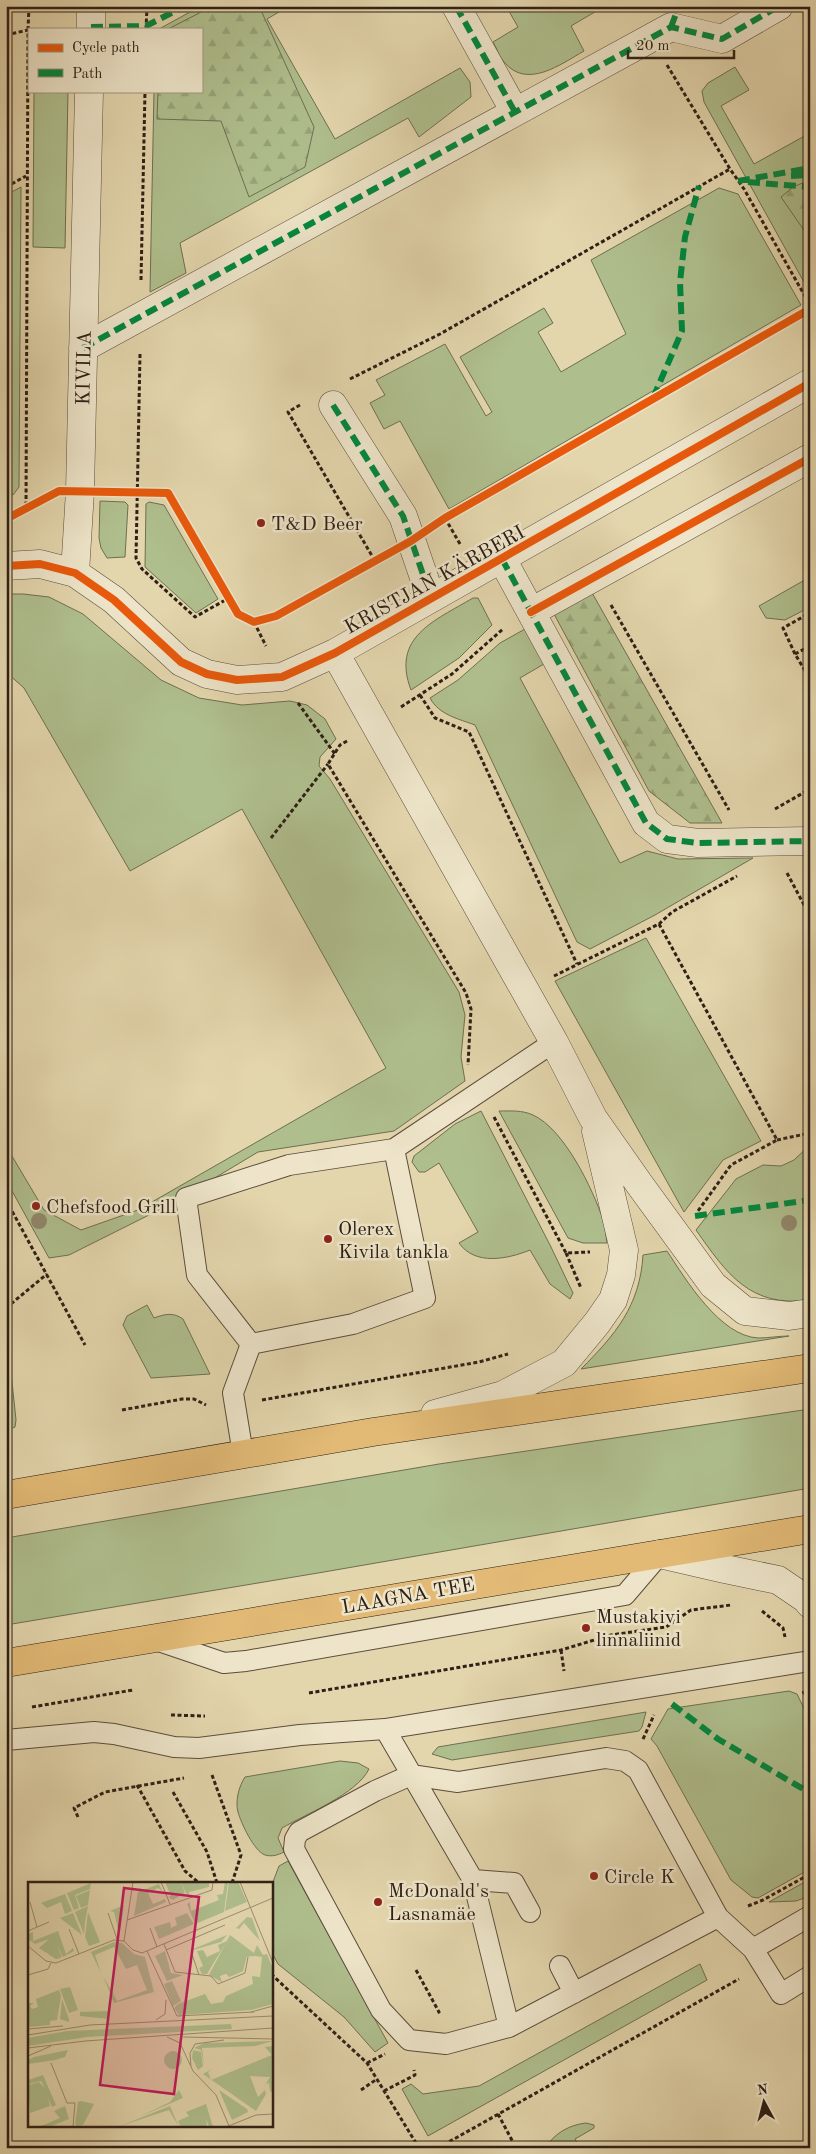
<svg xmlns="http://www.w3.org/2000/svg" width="816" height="2154" viewBox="0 0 816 2154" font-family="'Old Standard TT',serif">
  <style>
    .green { fill: #afbe8d; stroke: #6e6f52 }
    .forest { fill: url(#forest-firs); stroke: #6e6f52 }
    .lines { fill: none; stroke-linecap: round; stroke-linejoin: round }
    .service-casing { stroke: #5b4d3c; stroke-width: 22 }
    .minor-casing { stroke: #5b4d3c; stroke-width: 29 }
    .tertiary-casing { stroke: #5b4d3c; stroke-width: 29 }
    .primary-casing { stroke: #2e2016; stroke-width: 29 }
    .path { stroke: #2e2016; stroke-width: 3; stroke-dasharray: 4 2.5; stroke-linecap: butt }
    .service { stroke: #ede4c9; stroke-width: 20 }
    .minor { stroke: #ede4c9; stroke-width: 28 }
    .tertiary { stroke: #ede4c9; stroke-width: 28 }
    .primary { stroke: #e2ba76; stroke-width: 28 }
    .quiet { stroke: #00873e; stroke-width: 6; stroke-dasharray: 12 6; stroke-linecap: butt }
    .cycleway-casing { stroke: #ede4c9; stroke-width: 11 }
    .cycleway { stroke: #e8590c; stroke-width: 8 }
    .tree { fill: #91876a }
    .poi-dot { fill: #8f2418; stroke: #ede4c9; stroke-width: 2 }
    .labels { text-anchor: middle; stroke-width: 5; stroke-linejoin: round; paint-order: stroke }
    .street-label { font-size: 20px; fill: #2e2016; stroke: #ede4c9 }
    .poi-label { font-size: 20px; fill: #2e2016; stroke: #ede4c9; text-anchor: start }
    .inset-road { fill: none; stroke: #9b8d70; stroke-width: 1 }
    .view { fill: #c2185b; fill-opacity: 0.15; stroke: #c2185b; stroke-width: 2.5 }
    .inset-edge { fill: none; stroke: #2e2016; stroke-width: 2.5 }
  </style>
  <defs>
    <pattern id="forest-firs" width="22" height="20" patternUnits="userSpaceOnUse" patternTransform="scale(1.25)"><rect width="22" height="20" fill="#afbe8d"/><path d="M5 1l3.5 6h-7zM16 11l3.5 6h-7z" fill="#97a379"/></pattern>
  </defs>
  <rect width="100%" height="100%" fill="#e3d5ac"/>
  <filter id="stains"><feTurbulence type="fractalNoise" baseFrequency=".004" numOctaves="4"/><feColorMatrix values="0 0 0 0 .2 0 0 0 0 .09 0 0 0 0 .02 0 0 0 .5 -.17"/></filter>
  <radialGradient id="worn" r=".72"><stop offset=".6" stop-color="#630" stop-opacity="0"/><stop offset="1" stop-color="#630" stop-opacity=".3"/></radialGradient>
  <path class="green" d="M201,6H289L267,19L335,139L460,68L470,82L471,97L419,137L408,118L180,243L186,273L150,292L154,91H201V29H159Z
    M506,6H605L571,26L584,51C561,64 527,90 504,62C499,57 497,48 493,42L518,27Z
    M735,67L749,90L721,106L754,164L810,133V293L704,102L702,91L708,83Z
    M34,91H68L65,248L33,247Z
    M21,187L19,487L13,495L6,482V195Z
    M719,188L738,194L801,305L449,509L400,421L384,429L370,403L385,395L376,380L445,344L486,416L492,412L460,357L544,308L553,323L538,332L561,372L626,334L591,260Z
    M100,501L125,502L128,505L125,557L107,558L101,548L99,538Z
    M149,502L164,505L218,599L196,613L145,567L146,504Z
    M810,577V607L785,620L766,618L759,606Z
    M6,594H23L49,597L83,614L161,680L199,698L242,705L290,701L307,705L325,719L336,739L320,757L319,766L330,779L459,992L465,1015L461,1057L465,1081L394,1131L258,1152L173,1203L69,1255L49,1258L6,1180V1146L44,1210L81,1230L138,1210L386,1068L242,809L130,871L24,688L6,672Z
    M473,598H478L492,625L459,658L411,690C391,637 434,621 473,598Z
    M525,629L544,664L520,678L620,863L647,851L678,859L753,858L655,915L590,949L577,942L475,725C459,719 439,715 430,698L458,680L500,643Z
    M646,938L761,1141L723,1160L684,1212L555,981Z
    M481,1111L550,1245L573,1293L570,1299L550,1284L530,1250C508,1259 475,1266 459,1243L478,1232L439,1163L425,1172H419L412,1162L414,1156L455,1124Z
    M499,1111C511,1111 522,1110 533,1115C564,1129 593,1189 603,1220C605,1227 606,1236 607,1243H583L568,1238Z
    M810,1145V1300C750,1308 727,1274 696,1230L736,1179L763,1165L781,1166L794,1160Z
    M667,1251C686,1280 720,1336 758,1338C768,1338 779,1336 789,1336L581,1369C615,1335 640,1306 643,1255Z
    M147,1305L154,1318C165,1314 173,1312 183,1319L210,1374L151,1378L123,1325L127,1316Z
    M6,1351L9,1353L16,1420L15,1427L6,1431Z
    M810,1409V1488L318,1573L6,1625V1538L439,1464Z
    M789,1691L797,1694L810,1721V1869L758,1898L752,1897L731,1880L657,1746L651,1739L668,1709Z
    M646,1712L642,1727L639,1731L452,1760L432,1754L438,1747Z
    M340,1761L358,1763L369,1769C357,1794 306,1814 282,1828L278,1838L284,1852C278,1855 272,1857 265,1855C254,1851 241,1823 238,1812C235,1801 239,1786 245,1777Z
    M288,1861L388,2043L375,2052L344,2017L278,1964L271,1951V1887L279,1866Z
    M810,1879V1896L796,1901L769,1902Z
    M700,1964L707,1980L428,2136L402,2089L411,2084L423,2094L479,2086Z
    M586,2123L594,2125V2128L575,2139L580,2148H566L564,2145L559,2148H545C555,2133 569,2125 586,2123Z"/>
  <path class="forest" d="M213,6H259L314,127L305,167L249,197L221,121L157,119L158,91H201V29H168Z
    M805,182H810V239L781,197L793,187Z
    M591,591L722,823H690L649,791L554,614Z"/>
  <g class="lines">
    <g class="service-casing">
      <path id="service" d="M251,1344L353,1324L425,1298L394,1149
        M243,1454L233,1393L251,1344L197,1275L186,1198L289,1165L394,1149L554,1042
        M153,1639L224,1663L246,1661L625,1595L660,1554
        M385,1729L473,1880L509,2027
        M6,1740L94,1732L114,1734L174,1747L199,1748L300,1735L385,1729L810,1661
        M606,1758L625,1761L638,1770L718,1917L509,2027L446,2044L409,2040L381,2010L294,1849L295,1839L299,1832L375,1791L411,1775L458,1782Z
        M473,1880L514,1883L530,1912
        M718,1917L753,1949L781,1994L810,1976
        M753,1949L810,1916
        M560,1966L574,1993"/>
    </g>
    <g class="minor-casing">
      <path id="minor" d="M456,6L515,112
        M91,29V6
        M83,348L671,27L722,39L779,6
        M333,405L403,516L431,598
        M502,559L646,823L667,839L698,843L810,841
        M75,573L80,491L89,91
        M531,612L810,458"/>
    </g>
    <g class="tertiary-casing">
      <path id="tertiary" d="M6,566L40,564L75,573L114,600L181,662L207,674L237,680L282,677L335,653L810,383
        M335,653L554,1042L593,1118L640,1185L713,1285L745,1311L789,1316L810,1313
        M435,1414L503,1395L564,1363L597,1323L613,1300L621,1275L624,1250L596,1131
        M660,1554L725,1569L778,1580L806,1599L810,1604"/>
    </g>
    <g class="primary-casing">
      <path id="primary" d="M6,1495L373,1432L810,1368
        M6,1663L810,1529"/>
    </g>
    <path class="path" d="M146,29L147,6
      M28,30L29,6
      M6,35L28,30L26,508
      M667,65L730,169L744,189L810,305
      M6,187L26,176
      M141,280L145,91
      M140,354L136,558L142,569L195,617L229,598
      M350,379L440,334L730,169
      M300,405L288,412L375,561
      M445,518L460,544
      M611,605L729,810
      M254,622L266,646
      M810,646L795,654L810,679
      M795,654L783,628L810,613
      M420,695L435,718L469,732L577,964
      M298,703L335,754
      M401,707L452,674L503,629
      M347,741L340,745L328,764L466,993L471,1009L468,1065
      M775,809L810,789
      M271,838L328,764
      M787,873L810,916
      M659,924L777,1140L731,1165L698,1211
      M554,976L659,924L672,912L737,876
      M494,1117L566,1253L590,1252
      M777,1140L810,1133
      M6,1200L85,1345
      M566,1253L581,1288
      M6,1308L47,1274
      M262,1400L479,1362L508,1354
      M122,1410L182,1399H194L206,1405
      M762,1611L783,1628L785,1637
      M561,1650L564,1671
      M803,1691L810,1706
      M309,1693L561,1650L611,1635L666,1627L691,1610L731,1605
      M32,1707L133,1690
      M171,1715L205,1716
      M643,1739L654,1715
      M212,1775L241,1855L232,1883
      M137,1785L185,1871L199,1883
      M173,1792L207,1852L217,1883
      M78,1817L74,1808L105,1792L184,1778
      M748,1906L763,1900L810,1874
      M416,1970L439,2012L437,2013
      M271,1974L367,2063L419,2148
      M367,2063L385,2054
      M361,2090L377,2079
      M384,2091L415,2075L414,2070
      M498,2114L514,2144
      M438,2148L739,1979"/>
    <use href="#service" class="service"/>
    <use href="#minor" class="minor"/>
    <use href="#tertiary" class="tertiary"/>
    <use href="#primary" class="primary"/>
    <path class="quiet" d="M456,6L515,112
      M91,27L146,26L185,6
      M671,27L679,6
      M791,176L810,175
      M738,181L810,168
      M748,182L810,187
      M83,348L671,27L722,39L779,6
      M653,398L682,331L680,282L685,237L699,186
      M333,405L403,516L431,598
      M502,559L646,823L667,839L698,843L810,841
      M695,1216L810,1200
      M672,1704L718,1739L810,1793"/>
    <g class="cycleway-casing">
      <path id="cycleway" d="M6,519L59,491L168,493L238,614L254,622L276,616L411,541L445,518L810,309
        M6,566L40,564L75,573L114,600L181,662L207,674L237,680L282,677L335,653L810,383
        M531,612L810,458"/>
    </g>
    <use href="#cycleway" class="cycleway"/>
  </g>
  <g class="tree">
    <circle cx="39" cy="1221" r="8"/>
    <circle cx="789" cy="1223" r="8"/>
  </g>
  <g class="poi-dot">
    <circle cx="261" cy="523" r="5"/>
    <circle cx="36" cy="1206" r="5"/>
    <circle cx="328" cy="1239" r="5"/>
    <circle cx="586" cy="1628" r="5"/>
    <circle cx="594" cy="1876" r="5"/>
    <circle cx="378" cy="1902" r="5"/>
  </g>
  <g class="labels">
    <g class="street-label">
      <text transform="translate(83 368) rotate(-89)" y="7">KIVILA</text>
      <text transform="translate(434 579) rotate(-29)" y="7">KRISTJAN KÄRBERI</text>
      <text transform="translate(408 1595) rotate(-10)" y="7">LAAGNA TEE</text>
    </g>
    <g class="poi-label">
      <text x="271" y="530">T&amp;D Beer</text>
      <text x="46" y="1213">Chefsfood Grill</text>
      <text x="338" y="1235">Olerex<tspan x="338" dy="23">Kivila tankla</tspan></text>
      <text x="596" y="1623">Mustakivi<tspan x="596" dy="23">linnaliinid</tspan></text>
      <text x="604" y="1883">Circle K</text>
      <text x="388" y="1897">McDonald's<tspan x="388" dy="23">Lasnamäe</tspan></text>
    </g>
  </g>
  <g transform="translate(28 1882)">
    <rect width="245" height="245" fill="#e3d5ac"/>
    <path d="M137,0H181V5L161,10L160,15L153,0L157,11L145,18L140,15L143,14ZM197,0H200L196,30L167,42L159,22L162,20L163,29L191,18L189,13L195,12ZM201,0H210L219,20L197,29ZM63,1L62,7L47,13L51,26L46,28L39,11ZM131,2L134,9L130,6L120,11L125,22L137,17L138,20L106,34L110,10ZM62,8L60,23L53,26L48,14ZM37,12L44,29L37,32L33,20L19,26L13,21ZM96,23L92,50L91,51L86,30L82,29ZM60,24L57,40L56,52L47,30ZM60,30L72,60L61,64L57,55ZM159,31L166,42L131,57L126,45L142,40L143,46L149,43L147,36ZM30,49L38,72L45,66L46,69L35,75L28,61L34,75L28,77L11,66L21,57L7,62L0,57V52L5,50V59ZM199,53L193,60L158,70ZM202,53L226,71L229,63L235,73L239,72L245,87V122L223,128L151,133L146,126L150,122L177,112L183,122L195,120L198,114L225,102L224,94L232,95L234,75L227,74L217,75L215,89L201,95L200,91L192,94L194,100L181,93ZM199,59L179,92H174L171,86L175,84L169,69L175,68L179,75L192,69L190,63ZM86,60L94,61L106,72L117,75L126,110L86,121L75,94L89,119L119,108L109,83L98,87L86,65L67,73L73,91L63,70ZM137,69L143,91L155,93L139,99L127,74ZM144,99L153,119L145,124L136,102ZM42,105L50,128L41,131L32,107ZM31,108L33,114L29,138L22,139V143L0,145V121H6L2,124L4,127L10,125L8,117ZM34,117L41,137V140L32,137ZM80,129L81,137L52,134V130ZM203,142L204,147L59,155L0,164V156L39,149ZM245,159L227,164L174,166L176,183L173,168L166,166L176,161ZM245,164V211L242,209L241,201L238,202L242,195L222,194L230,215L237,208L238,212L228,229L175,192L184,187L180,190L183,198L244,173L237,165ZM40,168L37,175L27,178L0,182V178L6,175ZM165,168L173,170L175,184L170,188L164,176ZM136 178a9 9 0 1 1 18 0a9 9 0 1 1-18 0ZM15,193L28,223L24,225L20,216L22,224L2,231L0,203L11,200L17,206L13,199L0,202V198ZM151,208L155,216L111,235L142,220ZM191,208L219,227L220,230L204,238ZM53,219L66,222L55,243L49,244L47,242L50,220ZM178,222L185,245H181L178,237L179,245H153L150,239L161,234L158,230ZM37,224L41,237L21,245H11L32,236L26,229ZM142,224L151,245L141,228L92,244Z" fill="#afbe8d"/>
    <path d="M202,0H210L216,19L200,25V17L207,19L202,9ZM117,8L123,21L116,26L115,19L109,18L110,10ZM45,31L54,53L32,36ZM219,35L224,36L232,59L216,41L211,47L208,46ZM20,60L22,67L30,68L32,76L28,77L12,66ZM202,62L219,73L215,89L201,95L195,88L199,82L206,85L208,82V75L198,66ZM238,102L243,109L225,120L204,127L199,121ZM193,122L195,129L172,131L166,128L167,124ZM240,175L241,186L238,188L241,193L239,195L233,192L229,179Z" fill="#afbe8d"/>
    <path class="inset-road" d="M133,0L142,22M212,0L245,81M2,20L9,45M80,31L89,57M99,38L184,8L185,0M122,46L129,65M41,47L51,72M0,49L21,40M96,59L105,68L114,71L245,16M96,59L105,0M136,62L147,90L183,94L190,102L217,91L220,75M0,64L18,79L28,81L86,58L96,59M138,68L197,43M119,69L149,134L226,130M164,72L171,93M0,93L20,87L23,81M223,130L245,124M128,138L137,132L138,118M0,147L35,144M0,153L62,143L245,134M139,155L152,161L165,189L188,213L201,244M155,155L245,157M0,166L57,159L245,146M0,174L23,164M23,181L39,221H47L45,245M163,184L162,171L167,162L196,158M198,245L228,233L245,232"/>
    <path class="view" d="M96,6L171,15L146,212L72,203Z"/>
    <rect width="245" height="245" class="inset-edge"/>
  </g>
  <rect width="816" height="2154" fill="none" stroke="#e3d5ac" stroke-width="25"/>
  <rect x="8" y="8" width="801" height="2139" fill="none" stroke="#2e2016" stroke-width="2.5"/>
  <rect x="12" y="12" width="791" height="2129" fill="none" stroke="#2e2016"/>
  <rect x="28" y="28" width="175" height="65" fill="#ede4c9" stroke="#a19681"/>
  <rect x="38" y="44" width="25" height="8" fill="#e8590c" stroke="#a19681"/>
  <text x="72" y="52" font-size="15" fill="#2e2016">Cycle path</text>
  <rect x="38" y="69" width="25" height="8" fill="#00873e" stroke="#a19681"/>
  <text x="72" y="78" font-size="15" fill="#2e2016">Path</text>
  <g transform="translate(764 2102) rotate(353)" stroke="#ede4c9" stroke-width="4" paint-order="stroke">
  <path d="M0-4L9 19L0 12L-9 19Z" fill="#2e2016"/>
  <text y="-8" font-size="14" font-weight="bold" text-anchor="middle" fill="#2e2016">N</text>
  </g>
  <path d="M628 50v8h106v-8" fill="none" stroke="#2e2016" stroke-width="2.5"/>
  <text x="636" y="50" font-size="15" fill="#2e2016" stroke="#ede4c9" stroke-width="4" paint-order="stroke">20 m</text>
  <rect width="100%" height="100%" filter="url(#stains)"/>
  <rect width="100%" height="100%" fill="url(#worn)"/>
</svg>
